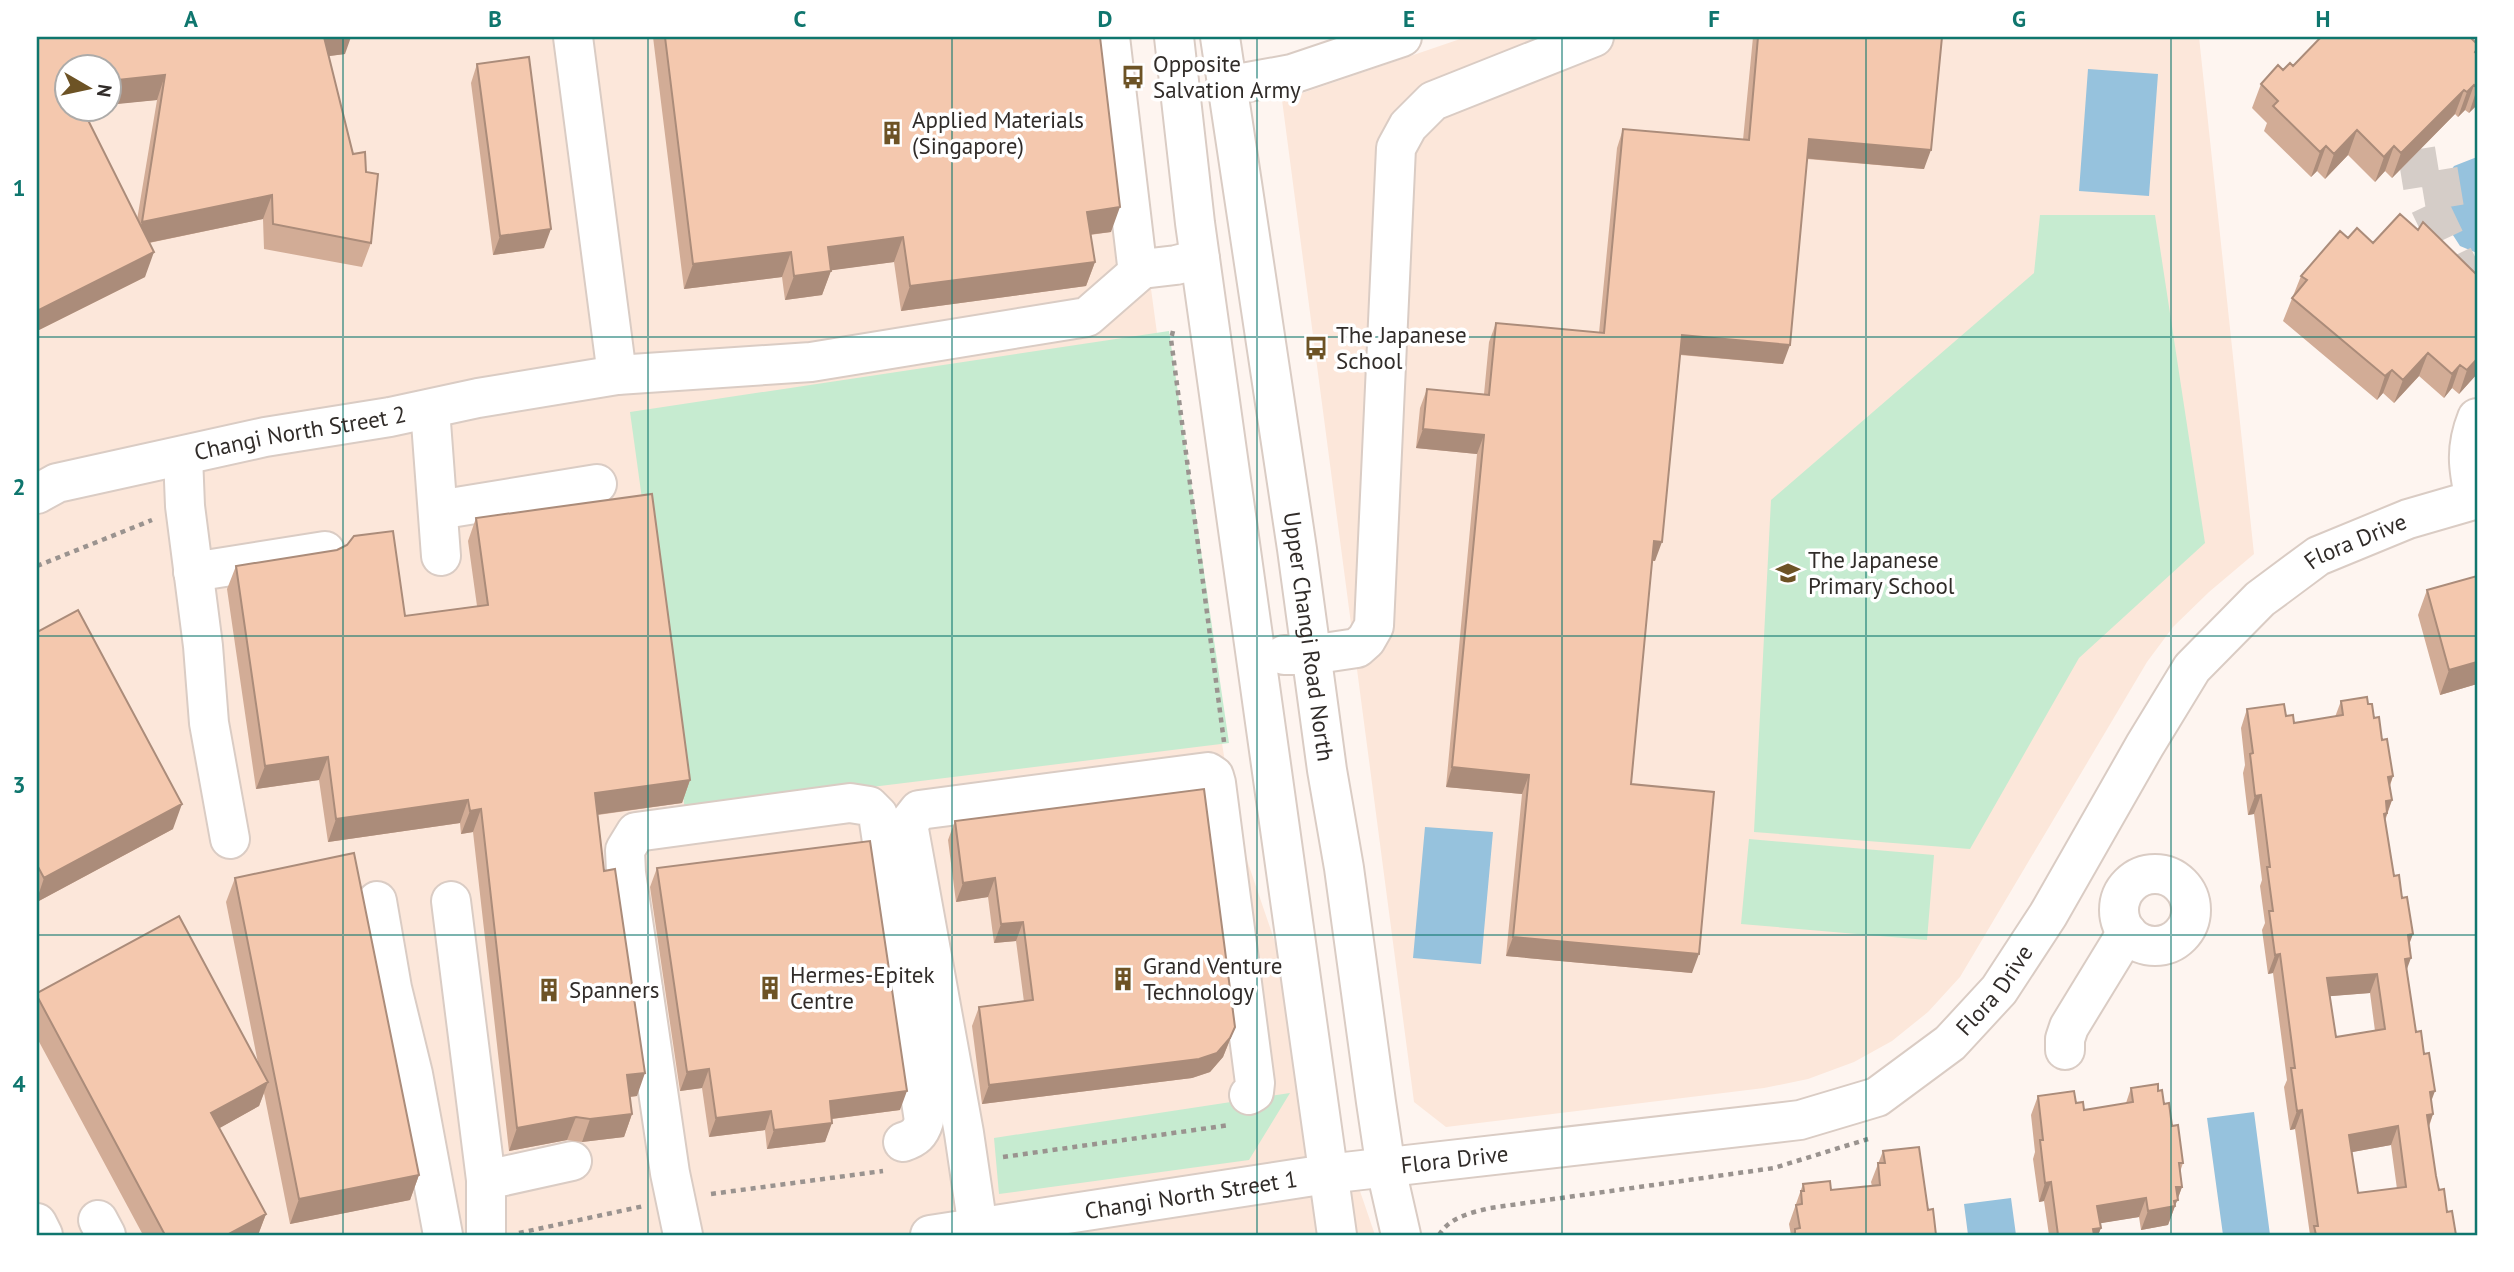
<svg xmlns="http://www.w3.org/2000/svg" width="2514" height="1272" viewBox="0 0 2514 1272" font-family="'PT Sans',sans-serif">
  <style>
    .built { fill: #fce7da; fill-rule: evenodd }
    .green { fill: #c6ebd0 }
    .water { fill: #96c2dd }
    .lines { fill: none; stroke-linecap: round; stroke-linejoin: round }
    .minor-tunnel { stroke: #d5cdc8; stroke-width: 38; stroke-dasharray: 38 19; stroke-linecap: butt }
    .minor-casing { stroke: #daccc4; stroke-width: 42 }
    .path { stroke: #9a938f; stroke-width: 4.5; stroke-dasharray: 5 5; stroke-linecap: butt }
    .minor { stroke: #fff; stroke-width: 38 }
    .wall { fill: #d2ac96; fill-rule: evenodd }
    .shaded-wall { fill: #ab8c7a }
    .building { fill: #f4c8ae; stroke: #ab8c7a; stroke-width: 2; fill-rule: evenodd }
    .grid { fill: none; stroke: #0f766e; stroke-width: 2; stroke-opacity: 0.55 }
    .labels { text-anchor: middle; stroke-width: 7; stroke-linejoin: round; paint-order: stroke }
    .poi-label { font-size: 23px; fill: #312c29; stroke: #fff; text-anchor: start }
    .street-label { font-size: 23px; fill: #312c29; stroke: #fff }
    .neatline { fill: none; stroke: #0f766e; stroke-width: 2.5 }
    .grid-label { font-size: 23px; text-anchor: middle; font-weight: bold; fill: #0f766e }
  </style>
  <rect width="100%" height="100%" fill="#fef5f0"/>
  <path class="built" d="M37,37H1117L1159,348L1235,825L1375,1235H37ZM66,66H108V108H66Z
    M1466,37H2199L2254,554L2209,592L2173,627L2147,662L1960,977L1928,1012L1892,1041L1854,1062L1808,1079L1764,1088L1446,1127L1414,1102L1282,100Z"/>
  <path class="green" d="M2040,215H2155L2205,543L2079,658L1970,849L1754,832L1771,500L2034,273Z
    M1169,331L1229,743L685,810L630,412Z
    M1749,839L1934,855L1927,940L1741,924Z
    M1290,1093L1249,1160L999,1194L994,1138Z"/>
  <path class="water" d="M2088,69L2158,74L2149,196L2079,191Z
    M2477,157V253L2460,246L2431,201L2454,166Z
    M1425,827L1493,832L1481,964L1413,958Z
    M2254,1112L2270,1235H2223L2207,1118Z
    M2011,1198L2016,1235H1968L1964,1204Z"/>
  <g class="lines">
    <path class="minor-tunnel" d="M2398,37L2423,192L2477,305
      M2423,192L2477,183"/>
    <g class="minor-casing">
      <g id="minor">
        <path d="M573,37L617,375"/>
        <path d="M1110,37L1137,265L1142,269L1176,265L1200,259"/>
        <path d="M1174,37L1195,223L1337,1235"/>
        <path id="s1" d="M1220,37L1297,549L1327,770L1344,868L1376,1102L1386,1169L1401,1235"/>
        <path d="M1226,86L1292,74L1402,37"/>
        <path d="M430,409L441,556"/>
        <path d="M183,456L185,506L203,646L209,723L230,839"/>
        <path id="s2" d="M37,494L57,483L265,437L390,417L478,398L617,375L811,362L1087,317L1142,269"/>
        <path d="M2475,500C2468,468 2465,448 2477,418"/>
        <path d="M438,510L597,484"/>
        <path d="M193,572L325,551"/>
        <path d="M1284,655H1310L1357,648L1366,640L1374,626L1396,148L1408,126L1433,101L1594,37"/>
        <circle cx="2155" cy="910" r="36"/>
        <path d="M377,901L392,988L413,1074L443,1235"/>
        <path d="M451,901L486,1180"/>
        <path d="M2065,1050V1039L2069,1027L2127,932"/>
        <path d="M98,1220L106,1235"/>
        <path d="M37,1223L43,1235"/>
        <path d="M978,1228L964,1133L908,824L919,810L1208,772L1214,776L1216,783L1255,1083L1254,1092L1249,1095"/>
        <path d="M486,1235V1180L572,1161"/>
        <path d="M683,1235L670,1173L626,873L625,850L636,832L850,803L869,806L878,815L924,1121C920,1134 915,1138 903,1142"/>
        <path id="s3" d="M930,1235L1327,1174L1800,1120L1877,1097L1950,1043L1999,990L2048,915L2145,745L2192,668L2260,599L2318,556L2408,519L2477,499"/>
      </g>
    </g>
    <path class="path" d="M1173,331L1171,339L1224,742
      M37,566L152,520
      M1003,1157L1230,1125
      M711,1194L883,1171
      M519,1233L644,1206
      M1439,1235C1450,1217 1470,1213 1490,1208L1774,1168L1868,1139"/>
    <use href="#minor" class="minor"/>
  </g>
  <path class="wall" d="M37,37L345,54L329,56L371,243L362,267L264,249L263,219L149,243L145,277L37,331ZM157,100L137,220L66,108Z
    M653,37H1100L1111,232L1090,235L1095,262L1086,286L901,311L894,262L831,270L822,295L785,300L782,277L684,289Z
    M1753,37H1942L1924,169L1807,159L1783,364L1680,355L1655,561H1652L1631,784L1692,973L1506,956L1522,794L1446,787L1477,454L1416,448L1420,408L1427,389L1484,394L1489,342L1496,323L1599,333L1617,148L1623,129L1743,140Z
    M2477,44V105L2469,113L2465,110L2458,117L2455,114L2392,178L2385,171L2375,182L2348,155L2325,179L2317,171L2311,177L2264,131L2267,123L2252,108L2261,84L2283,70L2293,66Z
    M477,64L544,248L493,255L471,83Z
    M2301,276L2477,374L2459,394L2452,388L2444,398L2419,376L2394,403L2383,393L2377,400L2283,321Z
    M476,518L690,780L682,803L598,815L604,871L637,1096L630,1097L632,1114L624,1137L582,1142L567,1140L509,1151L473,832L461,834L460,823L328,842L319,780L256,789L227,589L236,566L337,550L405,616L477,606L468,541Z
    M2427,590L2477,684L2440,695L2418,615Z
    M37,632L173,829L37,902Z
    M2341,701L2368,704L2382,740L2393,776L2390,786L2392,800L2385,821L2394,876L2409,944L2407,970L2416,1032L2433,1114L2429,1127L2436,1176L2439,1190L2456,1235H2310L2295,1129L2290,1130L2284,1087L2287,1080L2273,973L2268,974L2262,930L2265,923L2260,886L2262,880L2254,814L2248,815L2243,773L2245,765L2241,728L2247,709L2294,723L2335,717ZM2370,993L2375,1031L2336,1037L2330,996ZM2391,1145L2397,1189L2358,1193L2352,1152Z
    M955,821L1235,1027L1223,1057L1210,1072L1192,1078L982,1104L972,1026L979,1007L1024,1002L1016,941L994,943L988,897L956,902L948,840Z
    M657,868L900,1110L832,1119L825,1142L767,1149L765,1130L709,1137L702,1088L680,1091L650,887Z
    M235,878L419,1175L410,1200L290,1224L264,1093L259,1106L219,1128L266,1214L258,1235H143L37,1038V993L258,1063L226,902Z
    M2131,1088L2158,1091L2172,1126L2183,1163L2180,1172L2182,1187L2168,1225L2141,1230L2139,1217L2100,1223L2101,1228L2098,1235H2049L2044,1201L2039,1202L2033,1159L2035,1152L2031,1115L2038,1096L2076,1103L2084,1110L2126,1103Z
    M1883,1151L1928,1210L1936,1235H1791L1789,1224L1803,1184L1831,1190L1872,1186L1871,1182Z"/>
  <path class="shaded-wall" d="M322,37H351L345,54L314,58Z
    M165,75L157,100L108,105V81Z
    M2474,85L2465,110L2458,117L2467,92Z
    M2477,89V105L2469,113Z
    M2464,90L2455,114L2392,178L2401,153Z
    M2357,130L2348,155L2325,179L2334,154Z
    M1809,139L1931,150L1924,169L1802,158Z
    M2326,146L2317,171L2311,177L2320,152Z
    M2394,146L2385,171L2375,182L2384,157Z
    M272,195L263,219L133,246L142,222Z
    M1120,207L1111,232L1078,236L1087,212Z
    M551,229L544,248L493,255L500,236Z
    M903,237L894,262L819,272L828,247Z
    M154,252L145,277L37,331V311Z
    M791,252L782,277L684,289L693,264Z
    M1095,262L1086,286L901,311L910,286Z
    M831,271L822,295L785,300L794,276Z
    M1682,335L1790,345L1783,364L1675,354Z
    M2428,353L2419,376L2394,403L2403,380Z
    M2477,359V374L2459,394L2467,370Z
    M2460,365L2452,388L2444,398L2452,374Z
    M2392,370L2383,393L2377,400L2385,376Z
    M1423,429L1484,435L1477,454L1416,448Z
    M1654,541L1662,542L1655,561L1647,560Z
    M2477,662V684L2440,695L2449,670Z
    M328,757L319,780L256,789L265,766Z
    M1452,767L1529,775L1522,794L1446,787Z
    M2393,776L2386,795L2388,777Z
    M690,780L682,803L587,816L595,793Z
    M2261,795L2254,814L2248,815L2255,796Z
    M468,800L460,823L328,842L336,819Z
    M2392,800L2380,832L2386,801Z
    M182,804L173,829L37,902V899L44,878Z
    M481,809L473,832L461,834L470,811Z
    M995,878L988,897L956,902L963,883Z
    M1023,922L1016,941L994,943L1001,924Z
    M2413,934L2406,953L2408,935Z
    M1513,937L1699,954L1692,973L1506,956Z
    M2280,954L2273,973L2268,974L2275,955Z
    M2411,958L2404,977L2405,959Z
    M2377,974L2370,993L2320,997L2327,978Z
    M1235,1027L1223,1057L1210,1072L1192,1078L982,1104L989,1085Z
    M709,1069L702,1088L680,1091L687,1072Z
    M645,1073L637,1096L619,1098L627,1075Z
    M268,1082L259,1106L202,1138L211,1113Z
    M907,1091L900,1110L823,1120L830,1101Z
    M2435,1091L2428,1110L2430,1092Z
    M2302,1110L2295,1129L2290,1130L2297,1111Z
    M771,1111L765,1130L709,1137L716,1118Z
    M632,1114L624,1137L582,1142L590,1119Z
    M2433,1114L2426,1133L2427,1115Z
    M576,1117L567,1140L509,1151L517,1128Z
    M832,1123L825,1142L767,1149L774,1130Z
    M2398,1126L2391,1145L2342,1154L2349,1135Z
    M419,1175L410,1200L290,1224L299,1199Z
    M2051,1182L2044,1201L2039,1202L2045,1183Z
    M2176,1187H2182L2168,1225L2141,1230L2148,1211Z
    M2146,1198L2139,1217L2090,1225L2097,1206Z
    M266,1214L258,1235H227Z
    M2101,1228L2098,1235H2091L2093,1229Z"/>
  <path class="building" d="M37,37H324L353,154L365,152L366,172L378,174L371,243L273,224L272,195L142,222L165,75L108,81V66H66V108H82L154,252L37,311Z
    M665,37H1100L1120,207L1087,212L1095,262L910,286L903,237L828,247L831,271L794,276L791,252L693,264Z
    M1758,37H1942L1931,150L1809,139L1790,345L1682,335L1662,542L1654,541L1631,784L1714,792L1699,954L1513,937L1529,775L1452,767L1484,435L1423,429L1427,389L1489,395L1496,323L1604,333L1623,129L1749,140Z
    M2321,37H2470L2477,44V49L2475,52L2477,54V88L2474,85L2467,92L2464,90L2401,153L2394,146L2384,157L2357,130L2334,154L2326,146L2320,152L2273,106L2278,101L2261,84L2278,65L2283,70L2290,63L2293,66Z
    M529,57L551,229L500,236L477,64Z
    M2400,214L2418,230L2423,222L2477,275V359L2467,370L2460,365L2452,374L2428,353L2403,380L2392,370L2385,376L2292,298L2307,280L2301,276L2340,231L2348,238L2357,228L2373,243Z
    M652,494L690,780L595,793L604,871L615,869L645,1073L627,1075L632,1114L590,1119L576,1117L517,1128L481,809L470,811L468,800L336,819L328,757L265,766L236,566L337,550L347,545L354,536L393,531L405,616L488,605L476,518Z
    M2477,576V662L2449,670L2427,590Z
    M78,610L182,804L44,878L37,865V632Z
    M2367,697L2368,704H2372L2374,718L2379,717L2382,740L2387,739L2393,776L2388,777L2392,800L2386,801L2387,813L2384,814L2394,876L2399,875L2402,898L2407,897L2413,934L2408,935L2411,958L2405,959L2416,1032L2421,1031L2424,1054L2429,1053L2435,1091L2430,1092L2433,1114L2427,1115L2436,1176L2439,1190L2444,1189L2447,1212L2452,1211L2456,1235H2316L2314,1226H2318L2302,1110L2297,1111L2291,1068H2295L2280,954L2275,955L2269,911H2273L2267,867H2270L2261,795L2255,796L2250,754L2253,753L2247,709L2284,704L2286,716L2293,715L2294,723L2343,715L2341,701ZM2377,974L2385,1029L2336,1037L2327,978ZM2398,1126L2406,1187L2358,1193L2349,1135Z
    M1204,789L1235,1027L1230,1038L1217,1053L1199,1059L989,1085L979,1007L1033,1000L1023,922L1001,924L995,878L963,883L955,821Z
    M870,841L907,1091L830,1101L832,1123L774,1130L771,1111L716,1118L709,1069L687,1072L657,868Z
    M354,853L419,1175L299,1199L235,878Z
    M179,916L268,1082L211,1113L266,1214L227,1235H165L37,996V993Z
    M2158,1084V1091L2162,1090L2164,1104L2169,1103L2172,1126L2178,1125L2183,1163H2179L2182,1187H2176L2178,1200L2174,1201L2175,1206L2148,1211L2146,1198L2097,1206L2101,1228L2093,1229L2094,1235H2058L2051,1182L2045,1183L2040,1140H2043L2038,1096L2074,1091L2076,1103L2083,1102L2084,1110L2133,1102L2131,1088Z
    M1919,1147L1928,1210L1933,1209L1936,1235H1795V1229L1800,1228L1796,1205L1802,1204L1801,1191H1804L1803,1184L1830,1181L1831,1190L1880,1185L1878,1163H1885L1883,1151Z"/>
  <path class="grid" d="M343,37V1235M648,37V1235M952,37V1235M1257,37V1235M1562,37V1235M1866,37V1235M2171,37V1235M37,337H2477M37,636H2477M37,935H2477"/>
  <defs>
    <g id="bus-bare" transform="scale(1.89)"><path d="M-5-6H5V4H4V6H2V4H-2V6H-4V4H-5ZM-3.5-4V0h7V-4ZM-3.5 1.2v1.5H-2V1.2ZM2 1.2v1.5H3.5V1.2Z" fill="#6d5325" stroke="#fff" stroke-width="2.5" paint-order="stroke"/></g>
    <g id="building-bare" transform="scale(1.89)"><path d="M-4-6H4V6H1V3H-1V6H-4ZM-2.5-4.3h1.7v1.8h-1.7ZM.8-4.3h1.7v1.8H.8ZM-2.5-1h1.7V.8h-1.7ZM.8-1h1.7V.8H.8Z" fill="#6d5325" stroke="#fff" stroke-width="2.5" paint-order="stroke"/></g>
    <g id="school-bare" transform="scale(1.89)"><path d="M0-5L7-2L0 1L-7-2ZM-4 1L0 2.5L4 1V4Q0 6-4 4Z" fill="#6d5325" stroke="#fff" stroke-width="2.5" paint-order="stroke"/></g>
  </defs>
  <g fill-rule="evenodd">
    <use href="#bus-bare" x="1133" y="77"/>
    <use href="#building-bare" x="892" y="133"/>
    <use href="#bus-bare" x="1316" y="348"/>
    <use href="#school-bare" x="1788" y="573"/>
    <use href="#building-bare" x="1123" y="979"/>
    <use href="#building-bare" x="770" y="988"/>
    <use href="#building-bare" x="549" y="990"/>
  </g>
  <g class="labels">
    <g class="poi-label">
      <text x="1153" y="72">Opposite<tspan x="1153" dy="26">Salvation Army</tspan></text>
      <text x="912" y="128">Applied Materials<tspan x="912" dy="26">(Singapore)</tspan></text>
      <text x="1336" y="343">The Japanese<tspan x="1336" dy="26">School</tspan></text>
      <text x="1808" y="568">The Japanese<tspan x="1808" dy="26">Primary School</tspan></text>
      <text x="1143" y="974">Grand Venture<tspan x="1143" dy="26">Technology</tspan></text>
      <text x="790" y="983">Hermes-Epitek<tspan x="790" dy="26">Centre</tspan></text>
      <text x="569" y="998">Spanners</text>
    </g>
    <g class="street-label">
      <text dy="8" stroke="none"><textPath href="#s2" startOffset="271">Changi North Street 2</textPath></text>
      <text dy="8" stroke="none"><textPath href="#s3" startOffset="1706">Flora Drive</textPath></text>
      <text dy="8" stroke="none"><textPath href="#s1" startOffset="606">Upper Changi Road North</textPath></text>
      <text dy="8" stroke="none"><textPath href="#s3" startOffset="1118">Flora Drive</textPath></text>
      <text dy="8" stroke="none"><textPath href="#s3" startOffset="530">Flora Drive</textPath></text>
      <text dy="8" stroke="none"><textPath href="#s3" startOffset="264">Changi North Street 1</textPath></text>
    </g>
  </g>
  <rect width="2514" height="1272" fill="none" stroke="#ffffff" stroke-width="77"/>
  <g transform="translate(88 88) rotate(99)"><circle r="33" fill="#ffffff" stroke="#adaba9" stroke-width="2"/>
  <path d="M0-5L12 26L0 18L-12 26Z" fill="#6d5325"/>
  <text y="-10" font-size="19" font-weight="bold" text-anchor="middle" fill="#312c29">N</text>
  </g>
  <rect x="38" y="38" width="2438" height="1196" class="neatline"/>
  <g class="grid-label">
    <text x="191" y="27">A</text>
    <text x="495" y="27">B</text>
    <text x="800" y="27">C</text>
    <text x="1105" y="27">D</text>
    <text x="1409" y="27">E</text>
    <text x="1714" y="27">F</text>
    <text x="2019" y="27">G</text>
    <text x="2323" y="27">H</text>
    <text x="19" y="196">1</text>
    <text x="19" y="495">2</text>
    <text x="19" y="793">3</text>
    <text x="19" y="1092">4</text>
  </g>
</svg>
